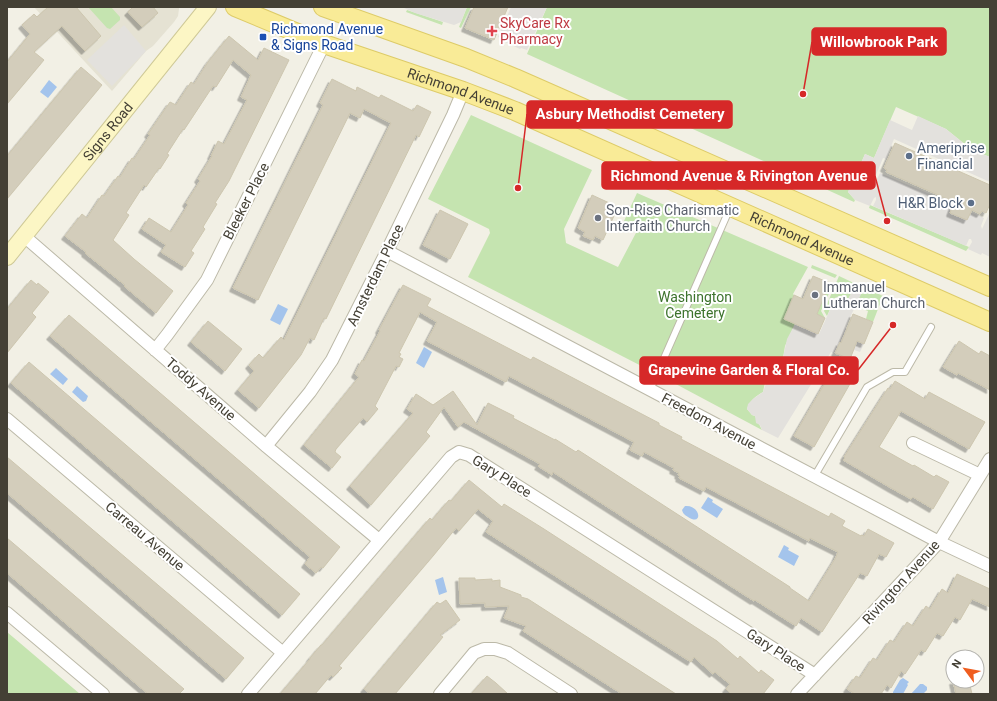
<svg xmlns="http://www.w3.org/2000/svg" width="997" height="701" viewBox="0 0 997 701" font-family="Roboto,sans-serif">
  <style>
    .residential { fill: #e5e2d3 }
    .green { fill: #c5e4b0 }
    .parking { fill: #e3e1dd }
    .water { fill: #a4c4ec }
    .building { fill: #d3cdbb; stroke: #cdc6af; filter: url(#shadow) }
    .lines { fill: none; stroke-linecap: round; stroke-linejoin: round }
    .lane-casing { stroke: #bcb9a8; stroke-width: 8 }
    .street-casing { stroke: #bcb9a8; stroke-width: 14 }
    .secondary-casing { stroke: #cfc997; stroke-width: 18 }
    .primary-casing { stroke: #ddcb68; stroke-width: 20 }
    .lane { stroke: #fff; stroke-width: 6 }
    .street { stroke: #fff; stroke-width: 12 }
    .secondary { stroke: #fcf6c5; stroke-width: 16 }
    .primary { stroke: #f9eb97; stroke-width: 18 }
    .health-dot { fill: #e0444e; stroke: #fff; stroke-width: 1.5 }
    .transit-dot { fill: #1a4fb4; stroke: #fff; stroke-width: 1.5 }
    .service-dot { fill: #5c6f8a; stroke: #fff; stroke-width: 1.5 }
    .worship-dot { fill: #6b7280; stroke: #fff; stroke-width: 1.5 }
    .labels { text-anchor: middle; stroke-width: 4; stroke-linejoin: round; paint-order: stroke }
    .health-label { font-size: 14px; fill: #be3a42; stroke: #fff; text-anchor: start }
    .transit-label { font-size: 14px; fill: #164399; stroke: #fff; text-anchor: start }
    .street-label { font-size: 14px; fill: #444035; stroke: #fff }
    .service-label { font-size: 14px; fill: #4e5e75; stroke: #fff; text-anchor: start }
    .worship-label { font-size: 14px; fill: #5b616d; stroke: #fff; text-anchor: start }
    .park-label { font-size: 14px; fill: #3c722c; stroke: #fff }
    .leader { fill: none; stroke: #d62828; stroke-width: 1.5 }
    .callout-dot { fill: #d62828; stroke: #fff; stroke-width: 1.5 }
    .callout { fill: #d62828; stroke: #d62828; stroke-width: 1.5 }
    .callout-label { font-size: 15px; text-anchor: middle; font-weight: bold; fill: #fff }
  </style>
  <defs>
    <filter id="shadow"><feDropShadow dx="-3.5" dy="3.5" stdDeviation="0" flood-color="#0004"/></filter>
  </defs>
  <rect width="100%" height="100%" fill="#f2f0e5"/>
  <path class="residential" d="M34,7H179V9L178,16L174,22L153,46L146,51L112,91Z"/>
  <path class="green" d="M88,7H111L120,17V20L110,29L107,28Z
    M467,7H471L461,28L459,27Z
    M547,7H990V157L972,150L946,129L896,107L874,158L865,154L848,192L855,200L854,202L527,54Z
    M407,10L443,22L442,25L406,12Z
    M471,115L592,170L564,229L566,243L618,267L638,229L624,221L637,193L808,267L793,294L794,295L784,319L795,324L785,346L783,358L781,363L765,382L763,392C756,396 749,401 747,409L752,415L755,416L762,430L657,374L468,277L490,233L489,229L428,199Z
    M870,205L969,247L966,251L869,208Z
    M812,265L837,275L835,278L811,268Z
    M839,276L856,284L849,298L846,299L838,297L835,298L827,316L824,311Z
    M864,287L883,296L873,322L866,319L868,311L855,306Z
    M827,289L830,291L821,311L825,318L817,314Z
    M7,632L80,694H7Z"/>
  <path class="parking" d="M402,7H467L461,22L454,25L415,13Z
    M511,7H547L527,50L521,48L520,49L505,42L504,40L498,37Z
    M124,25L146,51L112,86L87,60Z
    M918,116L946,129L972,150L990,157V182L894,139L886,159L883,158L873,182L875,183L880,173L949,202L984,218L981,226L982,229L990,212V257L982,253L981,255L968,249L972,242L971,239H969L966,246L873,206L876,200V197L874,198L870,206L855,200L848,192L865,154L874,158L890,120L912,130Z
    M855,286L863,290L845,328L855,332L852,339L864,344L860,352L854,350L850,360L831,352L778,438L762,430L760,425L756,423L755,416L752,415L747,409L748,404L753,399L763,392L768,378L781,363L783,358L787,339L795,324L819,334L836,297L848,299Z"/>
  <path class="water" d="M49,80L57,87L48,98L40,92Z
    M278,304L288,309L280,325L270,320Z
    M424,347L432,352L424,368L416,363Z
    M56,368L68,379L63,385L50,374Z
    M77,386L88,396L86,401L83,402L72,392Z
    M708,497L713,500L712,502L723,509L717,518L701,508Z
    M685,506C700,504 704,527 688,517C685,515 683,514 682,510Z
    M784,545L789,548L788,550L799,556L794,566L778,557Z
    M443,577L447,592L439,595L435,580Z
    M903,678L909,682L907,684L908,685L903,694H893V692L900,680Z
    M920,684H923L927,687V690L923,694H911Z"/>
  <path class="building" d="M48,7H76L101,36L85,51L62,26L34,52L44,60L7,104V62L30,34L22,25L34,14L37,17Z
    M133,7H153L158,13L142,27L128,12Z
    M474,7H508L494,40L465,28Z
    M229,36L258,60L264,48L289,60L229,181L215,203L217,204L203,227L205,229L191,251L194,253L185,267L161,252L166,245L142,229L149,218L171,232L188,205L186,203L200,181L198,179L212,156H211L218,141L224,144L247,100L241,97L251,75L233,60L216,87L213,86L184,130L183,129L167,154L169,155L160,169L159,168L146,187L144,185L126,213L129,215L113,240L134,259L173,291L156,313L124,286L125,285L85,253L86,252L65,236L82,214L87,218L102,195L104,196L118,176L120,177L132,158L134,159L150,135L148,134L170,102L176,105L191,82L194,84L208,62Z
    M81,67L102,85L7,199V156Z
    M332,79L356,91L357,87L379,98L381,95L413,111L417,105L431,112L419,137L416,135L326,319L324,318L314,340L310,338L301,355L259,408L238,390L254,371L249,365L259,354L263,358L281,337L284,340L391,123L364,109L360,118L350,113L258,300L233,288L323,105L320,103Z
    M895,143L990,185V204L986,213L982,211L980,214L972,210L967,220L950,213L954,202L886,172L887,170L884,168Z
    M592,195L618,207L603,240L595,236L593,240L583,236L585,232L578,228Z
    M440,210L468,224L450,259L423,245Z
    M813,276L830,283L817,314L825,318L818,334L784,319L794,295L803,299Z
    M31,280L37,285L38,283L49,292L32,313L36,317L7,353V309Z
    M403,285L431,299L427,306L531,360L533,357L659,423V425L682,437L681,439L829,517L831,513L845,521L842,526L861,536V535L864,536L868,529L894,543L886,557L879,554L867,576L860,573L822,632L801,618L796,626L755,600L754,601L553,472L552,475L538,466L540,464L464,422L458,427L444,407L426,432L430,436L371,505L350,486L413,413L407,409L416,394L433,405L453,391L477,425L488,403L514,416L513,418L555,440V439L576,452L578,450L790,587V588L809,601L835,559L838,552L810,538L809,541L706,487L704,491L679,478L680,476L678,475L679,473L673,470L674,468L644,452L642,456L630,450L634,442L509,376L506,382L427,341L437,322L420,312L399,353L401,354L399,357L403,359L399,367L396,366L375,406L378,409L367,422L363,418L336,449L335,452L341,457L332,468L304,445L359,377L355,374L362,360L364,361L380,331L379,330Z
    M853,314L873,322L864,344L857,341L850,359L835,353L840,342L841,343Z
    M69,315L340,547L323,568L321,567L316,573L305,564L310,557L50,336Z
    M208,321L242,349L225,371L191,342Z
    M959,341L979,354L981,351L990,356V390L958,373L957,375L943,367Z
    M29,362L300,594L282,615L11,383Z
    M832,371L851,382L814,447L794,436Z
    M895,381L925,399L929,392L985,422L969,449L901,411L879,447L913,466L914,465L934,477L936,475L949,482L933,509L913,497L911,499L891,488L843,460L845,458L844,457L879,402L888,388L890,389Z
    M7,457L244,658L226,679L7,493Z
    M469,480L502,507L504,504L544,529L717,641L738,659L740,656L759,673L761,670L774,680L763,694H731L726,689L730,684L715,672L713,674L694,657L691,662L486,532L493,521L478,509L459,531L456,528L433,556L339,666L342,668L333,677L331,675L315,694H280L310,659V658L321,645H322L430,518L432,520L449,500L451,501Z
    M7,538L184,689L179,694H148L7,573Z
    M957,574L990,589V607L972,599L960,620L955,617L943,636L937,633L925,652L921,650L905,674L901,671L891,688L887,685L881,694H855L847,689L856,676L860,678L873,658L877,660L890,640L894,642L907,622L913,626L926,606L930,609L942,589L948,593Z
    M459,578H475V580L492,579V581L500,580V587L521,595V597L528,599L676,694H622L528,634L523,631L526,626L504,618L509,606L485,607V603L460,604Z
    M446,600L460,620L440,635L443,637L395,694H370L364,689L437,602L440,604Z
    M487,676L496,683L508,694H471Z
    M953,681H969L972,694H956Z"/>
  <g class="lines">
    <g class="lane-casing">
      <path id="lane" d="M650,390L730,208
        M814,477L867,387L893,372H905L931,327"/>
    </g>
    <g class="street-casing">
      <path id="street" d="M24,236L266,446L379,540
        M387,251L939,542L990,566
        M155,350L167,335L207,280L324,44
        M7,419L283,653
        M913,443L980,475
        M266,446L310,392L332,360L387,251L453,115L463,91
        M7,613L103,694
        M248,694L451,457L459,452L469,455L815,675
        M440,694L474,653L484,649H495L508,653L571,694
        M797,694L939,542L990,459"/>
    </g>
    <g class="secondary-casing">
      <g id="secondary">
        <path id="s1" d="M7,257L208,7"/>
      </g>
    </g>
    <g class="primary-casing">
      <g id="primary">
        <path id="s2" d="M235,7L324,44L463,91L515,111L990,322"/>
        <path d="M323,7L466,58L515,78L990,287"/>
      </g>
    </g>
    <use href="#lane" class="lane"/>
    <use href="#street" class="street"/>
    <use href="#secondary" class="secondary"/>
    <use href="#primary" class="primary"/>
  </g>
  <path class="health-dot" d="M490 25h4v4h4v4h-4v4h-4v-4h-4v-4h4z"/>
  <rect class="transit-dot" x="259" y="33" width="8" height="8" rx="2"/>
  <g class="service-dot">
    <circle cx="909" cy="156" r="4"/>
    <circle cx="971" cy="203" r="4"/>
  </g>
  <g class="worship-dot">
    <circle cx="598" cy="218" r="4"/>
    <circle cx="815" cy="295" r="4"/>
  </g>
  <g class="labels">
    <g class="health-label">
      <text x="500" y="28">SkyCare Rx<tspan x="500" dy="16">Pharmacy</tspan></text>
    </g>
    <g class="transit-label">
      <text x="271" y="34">Richmond Avenue<tspan x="271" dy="16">&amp; Signs Road</tspan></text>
    </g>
    <g class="street-label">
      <text dy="5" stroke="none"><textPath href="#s2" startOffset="241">Richmond Avenue</textPath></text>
      <text dy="5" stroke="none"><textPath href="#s1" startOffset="161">Signs Road</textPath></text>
      <text transform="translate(246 201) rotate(-63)" y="5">Bleeker Place</text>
      <text dy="5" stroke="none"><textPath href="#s2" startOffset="613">Richmond Avenue</textPath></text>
      <text transform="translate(375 275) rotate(-64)" y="5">Amsterdam Place</text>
      <text transform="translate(201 389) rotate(41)" y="5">Toddy Avenue</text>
      <text transform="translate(709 421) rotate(28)" y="5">Freedom Avenue</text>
      <text transform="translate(502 476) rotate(32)" y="5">Gary Place</text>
      <text transform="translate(145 536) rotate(40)" y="5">Carreau Avenue</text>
      <text transform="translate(901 582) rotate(-48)" y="5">Rivington Avenue</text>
      <text transform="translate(776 650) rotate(33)" y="5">Gary Place</text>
    </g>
    <g class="service-label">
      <text x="917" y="153">Ameriprise<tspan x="917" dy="16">Financial</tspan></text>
      <text x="963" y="208" text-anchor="end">H&amp;R Block</text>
    </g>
    <g class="worship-label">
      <text x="606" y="215">Son-Rise Charismatic<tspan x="606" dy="16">Interfaith Church</tspan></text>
      <text x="823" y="292">Immanuel<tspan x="823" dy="16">Lutheran Church</tspan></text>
    </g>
    <g class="park-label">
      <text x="695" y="302">Washington<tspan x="695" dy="16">Cemetery</tspan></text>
    </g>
  </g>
  <path class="leader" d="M803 94L812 42M518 188L527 114M887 221L875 176M893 325L858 370"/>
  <g class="callout-dot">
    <circle cx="803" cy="94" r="4"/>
    <circle cx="518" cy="188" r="4"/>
    <circle cx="887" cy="221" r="4"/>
    <circle cx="893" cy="325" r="4"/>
  </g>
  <g class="callout">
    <rect x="812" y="28" width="134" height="27" rx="4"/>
    <rect x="527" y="101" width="205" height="27" rx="4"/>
    <rect x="602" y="162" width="273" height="27" rx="4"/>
    <rect x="640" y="357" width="218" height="27" rx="4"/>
  </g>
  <g class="callout-label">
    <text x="879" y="47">Willowbrook Park</text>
    <text x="630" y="119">Asbury Methodist Cemetery</text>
    <text x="739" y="181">Richmond Avenue &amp; Rivington Avenue</text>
    <text x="749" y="375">Grapevine Garden &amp; Floral Co.</text>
  </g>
  <rect width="997" height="701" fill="none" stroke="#444035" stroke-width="16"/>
  <g transform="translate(965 669) rotate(302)"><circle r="19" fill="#ffffff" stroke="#b4b3ae"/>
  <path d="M0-3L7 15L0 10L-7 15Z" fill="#ef5d1f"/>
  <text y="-6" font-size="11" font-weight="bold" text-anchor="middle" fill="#444035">N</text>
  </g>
</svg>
